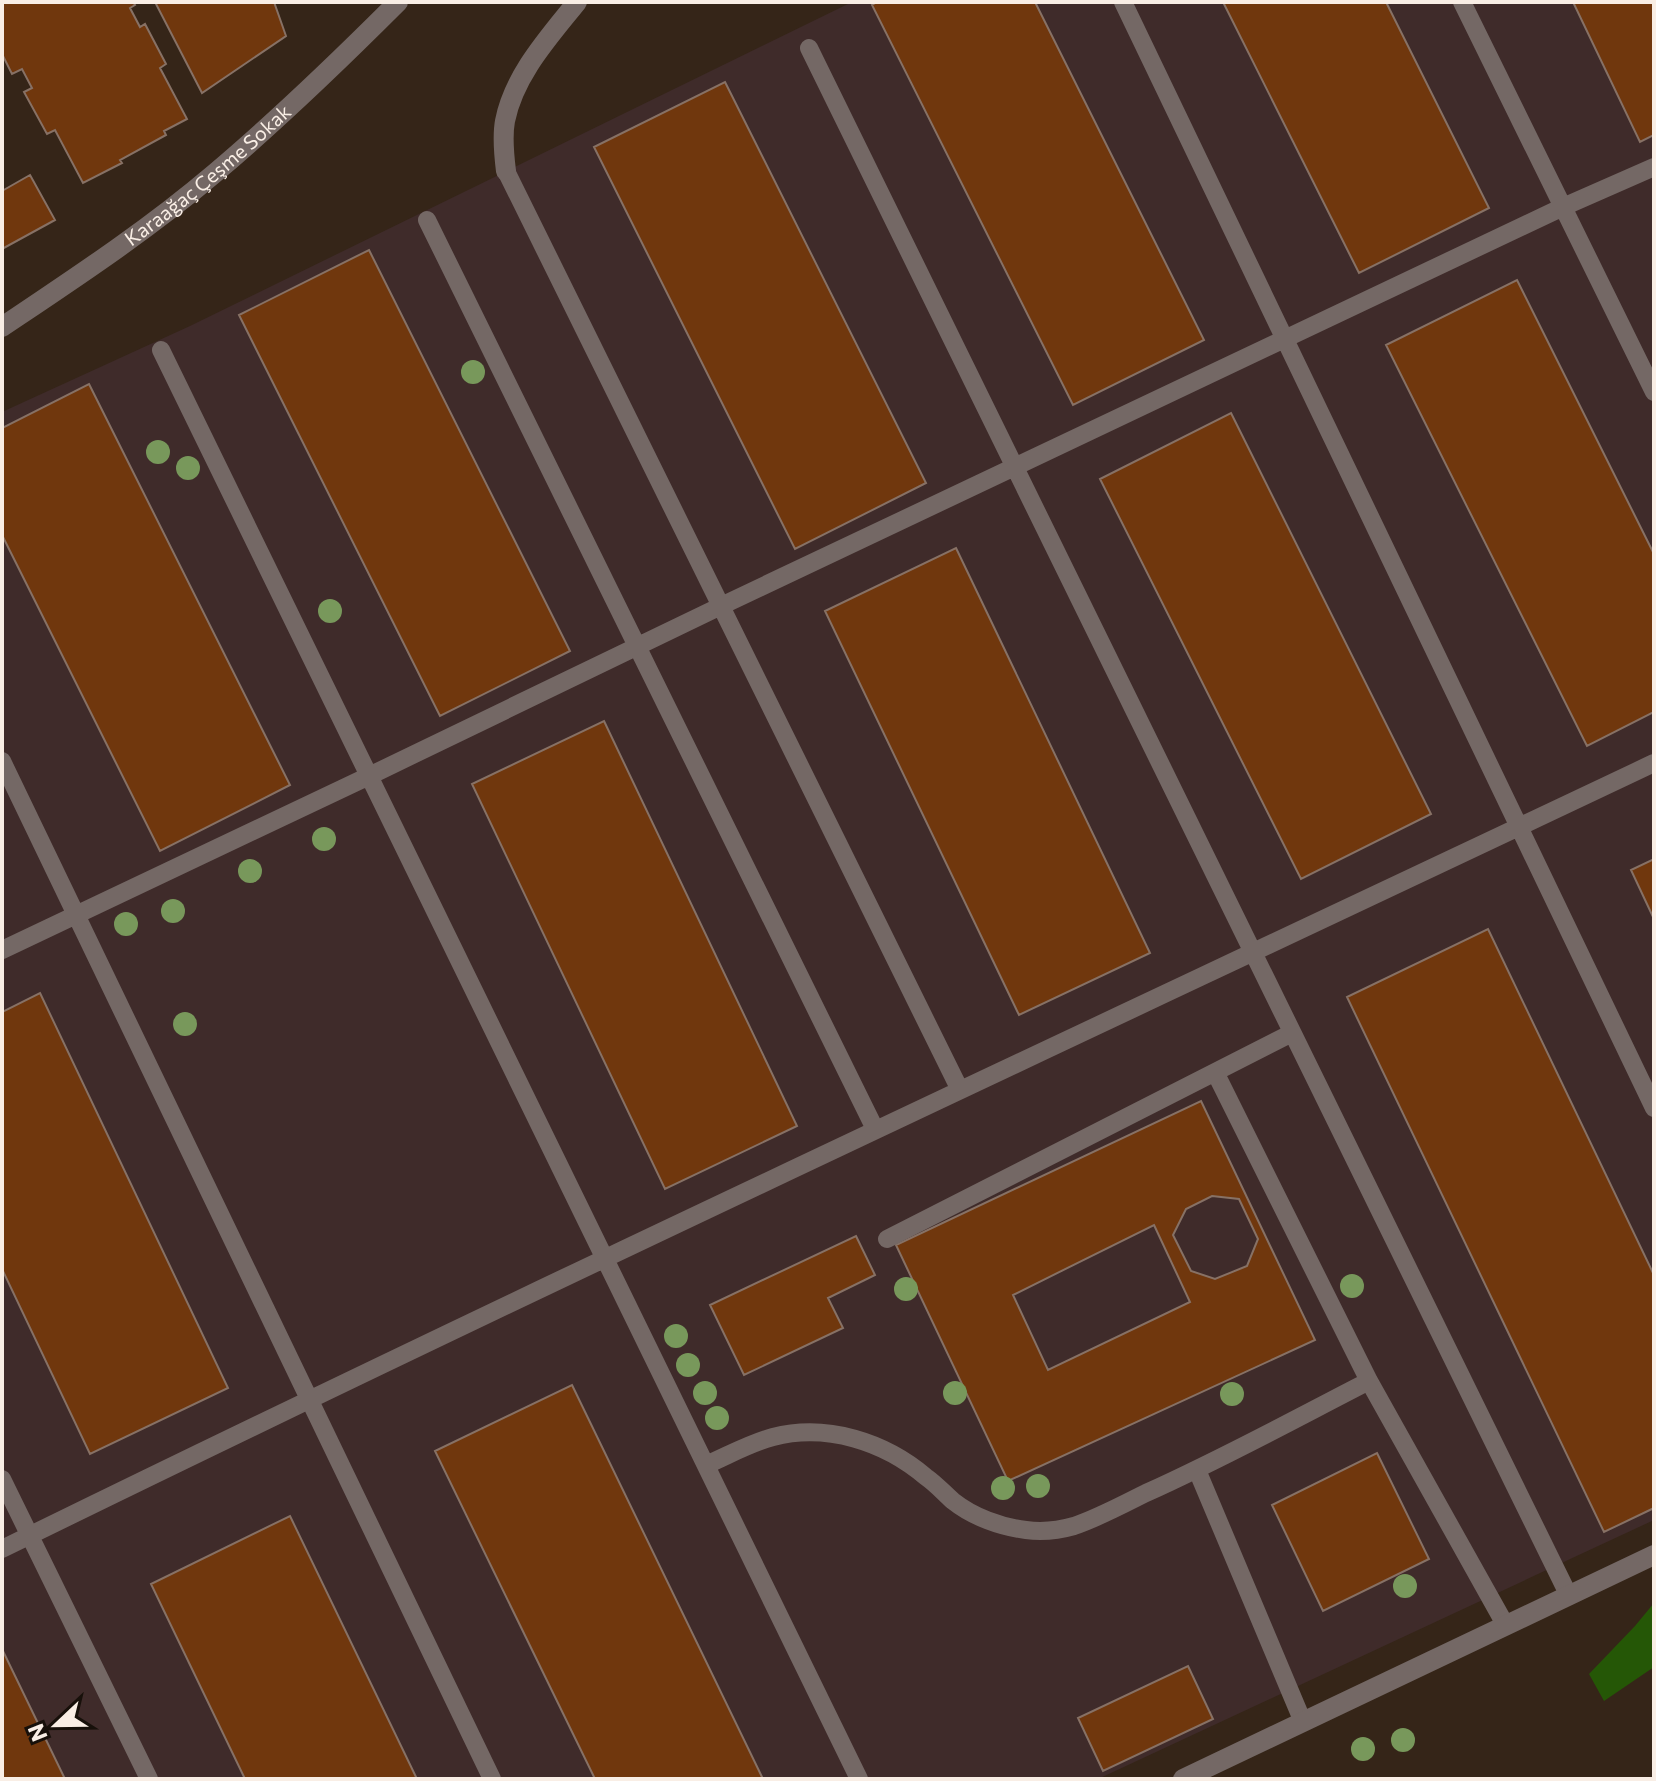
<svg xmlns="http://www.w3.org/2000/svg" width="1656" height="1781" viewBox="0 0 1656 1781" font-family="Commissioner,sans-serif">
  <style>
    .industrial { fill: #3f2b2a }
    .green { fill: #255706 }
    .building { fill: #70370d; stroke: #877165; stroke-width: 2; fill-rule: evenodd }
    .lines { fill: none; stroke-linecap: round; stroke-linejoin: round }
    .service { stroke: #746865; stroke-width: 18 }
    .minor { stroke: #746865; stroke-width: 20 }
    .tree { fill: #78985b }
    .labels { text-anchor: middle; stroke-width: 8; stroke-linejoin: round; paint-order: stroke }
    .street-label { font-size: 20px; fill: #f9eee5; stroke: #17100a }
  </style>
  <rect width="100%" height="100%" fill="#352518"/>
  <path class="industrial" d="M852,2H1654V1520L1098,1779H2V412L190,326Z"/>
  <path class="green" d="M1654,1603V1667L1604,1701L1589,1674L1635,1626Z"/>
  <path class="building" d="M2,2H133L135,5L130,8L140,27L145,24L166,64L160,68L187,119L164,131L166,135L120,160L122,163L83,183L55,130L47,134L24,92L32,88L22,69L12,74L2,54Z
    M155,2H274L286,36L202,93Z
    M877,2H1035L1204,340L1073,405L872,5Z
    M1223,2H1386L1489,208L1359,273Z
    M1573,2H1654V135L1640,142Z
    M725,82L926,483L795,549L594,147Z
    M30,175L55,220L2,249V191Z
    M369,250L570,651L440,716L239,315Z
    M1517,280L1654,554V712L1587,746L1386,345Z
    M89,384L290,785L160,851L2,535V428Z
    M1231,413L1431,814L1301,879L1100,479Z
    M956,548L1150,953L1019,1015L825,611Z
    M604,721L797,1126L665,1189L472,784Z
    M1654,859V919L1631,870Z
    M1488,929L1654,1275V1508L1604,1532L1347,997Z
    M40,993L228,1388L90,1454L2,1269V1012Z
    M1201,1101L1315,1340L1008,1481L896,1245ZM1154,1225L1190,1302L1048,1370L1013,1295Z
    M1212,1196L1239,1199L1258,1239L1247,1266L1215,1279L1191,1271L1173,1235L1186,1209Z
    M856,1236L875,1275L828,1298L843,1328L744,1375L710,1305Z
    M572,1385L763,1779H595L435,1451Z
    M1377,1453L1429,1559L1323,1611L1272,1505Z
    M290,1516L417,1779H245L151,1584Z
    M2,1649L65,1779H2Z
    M1188,1666L1213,1719L1103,1771L1078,1718Z"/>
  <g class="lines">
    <path class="service" d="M1123,2L1654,1108
      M1462,2L1654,392
      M809,48L1569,1596
      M506,171L960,1090
      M427,220L875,1129
      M161,350L859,1779
      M2,761L492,1779
      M2,950L369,776L721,606L1563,207L1654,167
      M1215,1072L1369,1381L1506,1626
      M887,1239L1292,1033
      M706,1465C727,1456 750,1443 773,1437C827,1423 885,1442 926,1477C936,1484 944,1493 953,1501C973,1517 1001,1527 1026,1530C1041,1532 1060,1530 1074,1526C1098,1518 1124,1504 1146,1493C1222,1459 1295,1419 1369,1381
      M1197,1470L1303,1722
      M2,1479L149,1779
      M2,1549C549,1281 1103,1024 1654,763"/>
    <g class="minor">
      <path d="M506,171C504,155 502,137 505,121C514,75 549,37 577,2"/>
      <path id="s1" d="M2,327C75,278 148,230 215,173C279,119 339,61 398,2"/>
      <path d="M1183,1779L1654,1555"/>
    </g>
  </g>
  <g class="tree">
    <circle cx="473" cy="372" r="12"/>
    <circle cx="158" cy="452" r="12"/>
    <circle cx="188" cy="468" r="12"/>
    <circle cx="330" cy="611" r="12"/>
    <circle cx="324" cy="839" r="12"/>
    <circle cx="250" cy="871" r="12"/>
    <circle cx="173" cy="911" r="12"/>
    <circle cx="126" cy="924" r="12"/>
    <circle cx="185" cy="1024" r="12"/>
    <circle cx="1352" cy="1286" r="12"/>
    <circle cx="906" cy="1289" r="12"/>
    <circle cx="676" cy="1336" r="12"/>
    <circle cx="688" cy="1365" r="12"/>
    <circle cx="705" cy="1393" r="12"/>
    <circle cx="955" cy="1393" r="12"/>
    <circle cx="1232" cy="1394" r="12"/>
    <circle cx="717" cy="1418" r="12"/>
    <circle cx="1038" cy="1486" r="12"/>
    <circle cx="1003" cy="1488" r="12"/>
    <circle cx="1405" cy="1586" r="12"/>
    <circle cx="1403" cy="1740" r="12"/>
    <circle cx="1363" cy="1749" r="12"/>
  </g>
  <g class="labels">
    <g class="street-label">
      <text dy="7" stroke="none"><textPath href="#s1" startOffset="256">Karaağaç Çeşme Sokak</textPath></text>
    </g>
  </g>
  <rect width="1656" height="1781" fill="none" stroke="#f9eee5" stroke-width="8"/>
  <g transform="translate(56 1725) rotate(248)" stroke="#17100a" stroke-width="6" paint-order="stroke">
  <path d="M0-6L14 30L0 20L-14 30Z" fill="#f9eee5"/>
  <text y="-12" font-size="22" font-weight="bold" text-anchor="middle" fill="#f9eee5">N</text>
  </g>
</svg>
